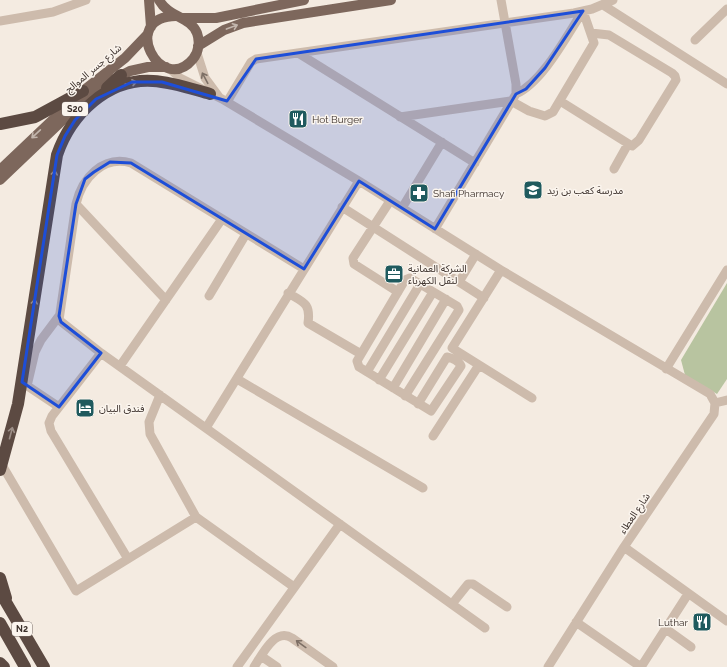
<svg xmlns="http://www.w3.org/2000/svg" width="727" height="667" viewBox="0 0 727 667" font-family="Raleway,'Noto Sans Arabic',sans-serif">
  <style>
    .green { fill: #b8c4a0 }
    .lines { fill: none; stroke-linecap: round; stroke-linejoin: round }
    .minor { stroke: #cdbbac; stroke-width: 9 }
    .major { stroke: #7d675c; stroke-width: 10 }
    .highway { stroke: #5c4a42; stroke-width: 12 }
    .oneway { stroke: #c2b5ac }
    .oneway2 { stroke: #7d6f65 }
    .oneway3 { stroke: #9c8e87 }
    .marked { fill: #1d4ed8; fill-opacity: 0.2; stroke: #1d4ed8; stroke-width: 3; stroke-linejoin: round }
    .labels { text-anchor: middle; stroke-width: 3; stroke-linejoin: round; paint-order: stroke }
    .shield { fill: #fbf5ee; stroke: #756b66; stroke-width: 1 }
    .shield-label { font-size: 9px; font-weight: bold; fill: #3b302b }
    .street-label { font-size: 10px; fill: #3b302b; stroke: #fbf5ee }
    .poi-label { font-size: 10px; fill: #3b302b; stroke: #fbf5ee; text-anchor: start }
  </style>
  <rect width="100%" height="100%" fill="#f4ebe1"/>
  <path class="green" d="M727,283V379L717,394L685,375L681,360Z"/>
  <g class="lines">
    <path class="minor" d="M603,5L727,84
      M0,21L53,12L86,0
      M695,40L727,9
      M197,53L205,78L219,97
      M298,53L475,163
      M169,68L180,78L222,99L359,181L501,270L710,394L715,403
      M516,94C543,82 567,35 583,11
      M560,101L632,146L639,140L676,80L675,76L672,73L609,35L591,33
      M227,102L251,62L256,59L574,13L592,9L613,0
      M400,117L511,101L529,111L545,116L553,112L594,43L583,11
      M614,169L628,144
      M390,201L353,258L354,264L398,292
      M76,204L166,300
      M342,207L484,298
      M402,208L442,142
      M435,229L516,94V84L501,0
      M304,269L131,163C103,155 82,178 76,204L59,320L101,353L485,628
      M501,270L452,348L532,398
      M459,282L476,254
      M288,293C303,302 311,303 308,323L361,354
      M209,296L246,234
      M101,353L52,416L49,423L51,431L128,559
      M120,366L222,219
      M666,369L727,270
      M367,372L420,284
      M237,379L423,488
      M379,380L433,292
      M23,383L59,407
      M27,386L35,352L41,340L59,316
      M393,388L446,299
      M160,395L149,422L150,434L196,517L294,587
      M405,396L459,310L457,306L410,278L405,280L357,361L359,367L431,411L461,366C459,361 452,358 447,357L418,404
      M715,403L714,414L624,547L727,621
      M715,403L727,400
      M206,428L359,181
      M433,436L479,365
      M2,465L76,591L196,517
      M452,604L468,584H473L507,607
      M576,622L641,667
      M666,629L691,647
      M261,656L277,667
      M237,667L340,524
      M254,667C262,655 275,627 292,638L333,667
      M548,667L624,547
      M641,667L688,594"/>
    <path class="major" d="M149,0L151,27
      M159,0C169,18 190,16 197,33C200,41 199,52 193,59C161,97 118,17 176,16
      M183,18H216L304,0
      M198,46L224,30L243,23L391,0
      M0,170L83,91L125,58L148,34
      M0,180L85,99L103,85L130,71L148,67H166"/>
    <path class="highway" d="M107,88L121,75
      M0,124L35,117L83,91
      M0,470L18,404L57,155C71,114 108,78 153,81C172,82 192,89 210,94
      M0,578L6,598
      M0,592L44,667
      M0,623L25,667
      M0,663L4,667"/>
  </g>
  <defs><path id="oneway-shaft" d="M-6 0H5M1.5-3L5.5 0L1.5 3" fill="none" stroke-width="1.6" stroke-linecap="round" stroke-linejoin="round"/></defs>
  <g class="oneway">
    <use href="#oneway-shaft" transform="translate(232 27) rotate(-20)"/>
    <use href="#oneway-shaft" transform="translate(36 134) rotate(137)"/>
  </g>
  <g class="oneway2">
    <use href="#oneway-shaft" transform="translate(205 78) rotate(-118)"/>
    <use href="#oneway-shaft" transform="translate(301 644) rotate(-144)"/>
  </g>
  <g class="oneway3">
    <use href="#oneway-shaft" transform="translate(131 83) rotate(-12)"/>
    <use href="#oneway-shaft" transform="translate(54 176) rotate(-81)"/>
    <use href="#oneway-shaft" transform="translate(34 305) rotate(-81)"/>
    <use href="#oneway-shaft" transform="translate(11 433) rotate(-75)"/>
  </g>
  <path class="marked" d="M583,11L545,68L526,89L516,94L435,229L359,181L304,269L131,163L110,162L94,172L85,179L76,204L59,316L61,322L101,353L59,407L22,382L57,155L65,136L75,120L96,99L132,82H162L227,101L256,59Z"/>
  <defs>
    <g id="restaurant-square" transform="scale(1)"><rect x="-9" y="-9" width="18" height="18" rx="4" fill="#1f5a5e" stroke="#fbf5ee"/><path d="M-5-6h1v4h1v-4h1v4h1v-4h1v5L-1.5 .5V6h-2V.5L-5-1ZM5-6V6H3V1.5H1.5Q1.5-4 5-6Z" fill="#fff"/></g>
    <g id="school-square" transform="scale(1)"><rect x="-9" y="-9" width="18" height="18" rx="4" fill="#1f5a5e" stroke="#fbf5ee"/><path d="M0-5L7-2L0 1L-7-2ZM-4 1L0 2.5L4 1V4Q0 6-4 4Z" fill="#fff"/></g>
    <g id="pharmacy-square" transform="scale(1)"><rect x="-9" y="-9" width="18" height="18" rx="4" fill="#1f5a5e" stroke="#fbf5ee"/><path d="M-2-6h4v4h4v4h-4v4h-4v-4h-4v-4h4Z" fill="#fff"/></g>
    <g id="office-square" transform="scale(1)"><rect x="-9" y="-9" width="18" height="18" rx="4" fill="#1f5a5e" stroke="#fbf5ee"/><path d="M-6-3h4V-5.5h4V-3h4V5H-6ZM-1-4.5V-3h2v-1.5ZM-6 0V1H6V0Z" fill="#fff"/></g>
    <g id="hotel-square" transform="scale(1)"><rect x="-9" y="-9" width="18" height="18" rx="4" fill="#1f5a5e" stroke="#fbf5ee"/><path d="M-6-4.5h1.5V1H6V5H4.5V3h-9V5H-6ZM-4 0a1.8 1.8 0 1 1 3.6 0ZM.5 0V-2.5h3Q6-2.5 6 0Z" fill="#fff"/></g>
  </defs>
  <g fill-rule="evenodd">
    <use href="#restaurant-square" x="298" y="119"/>
    <use href="#school-square" x="533" y="190"/>
    <use href="#pharmacy-square" x="419" y="193"/>
    <use href="#office-square" x="394" y="274"/>
    <use href="#hotel-square" x="85" y="408"/>
    <use href="#restaurant-square" x="702" y="622"/>
  </g>
  <g class="labels">
    <g class="shield">
      <rect x="62" y="102" width="26" height="14" rx="3"/>
      <rect x="12" y="622" width="20" height="14" rx="3"/>
    </g>
    <g class="shield-label">
      <text x="75" y="112">S20</text>
      <text x="22" y="632">N2</text>
    </g>
    <g class="street-label">
      <text transform="translate(93 68) rotate(-40)" y="4">شارع جسر الموالح</text>
      <text transform="translate(634 513) rotate(-56)" y="4">شارع العطاء</text>
    </g>
    <g class="poi-label">
      <text x="312" y="123">Hot Burger</text>
      <text x="547" y="194">مدرسة كعب بن زيد</text>
      <text x="433" y="197">Shafi Pharmacy</text>
      <text x="408" y="272">الشرکة العمانیة<tspan x="408" dy="12">لنقل الکهرباء</tspan></text>
      <text x="99" y="412">فندق البيان</text>
      <text x="688" y="626" text-anchor="end">Luthar</text>
    </g>
  </g>
</svg>
